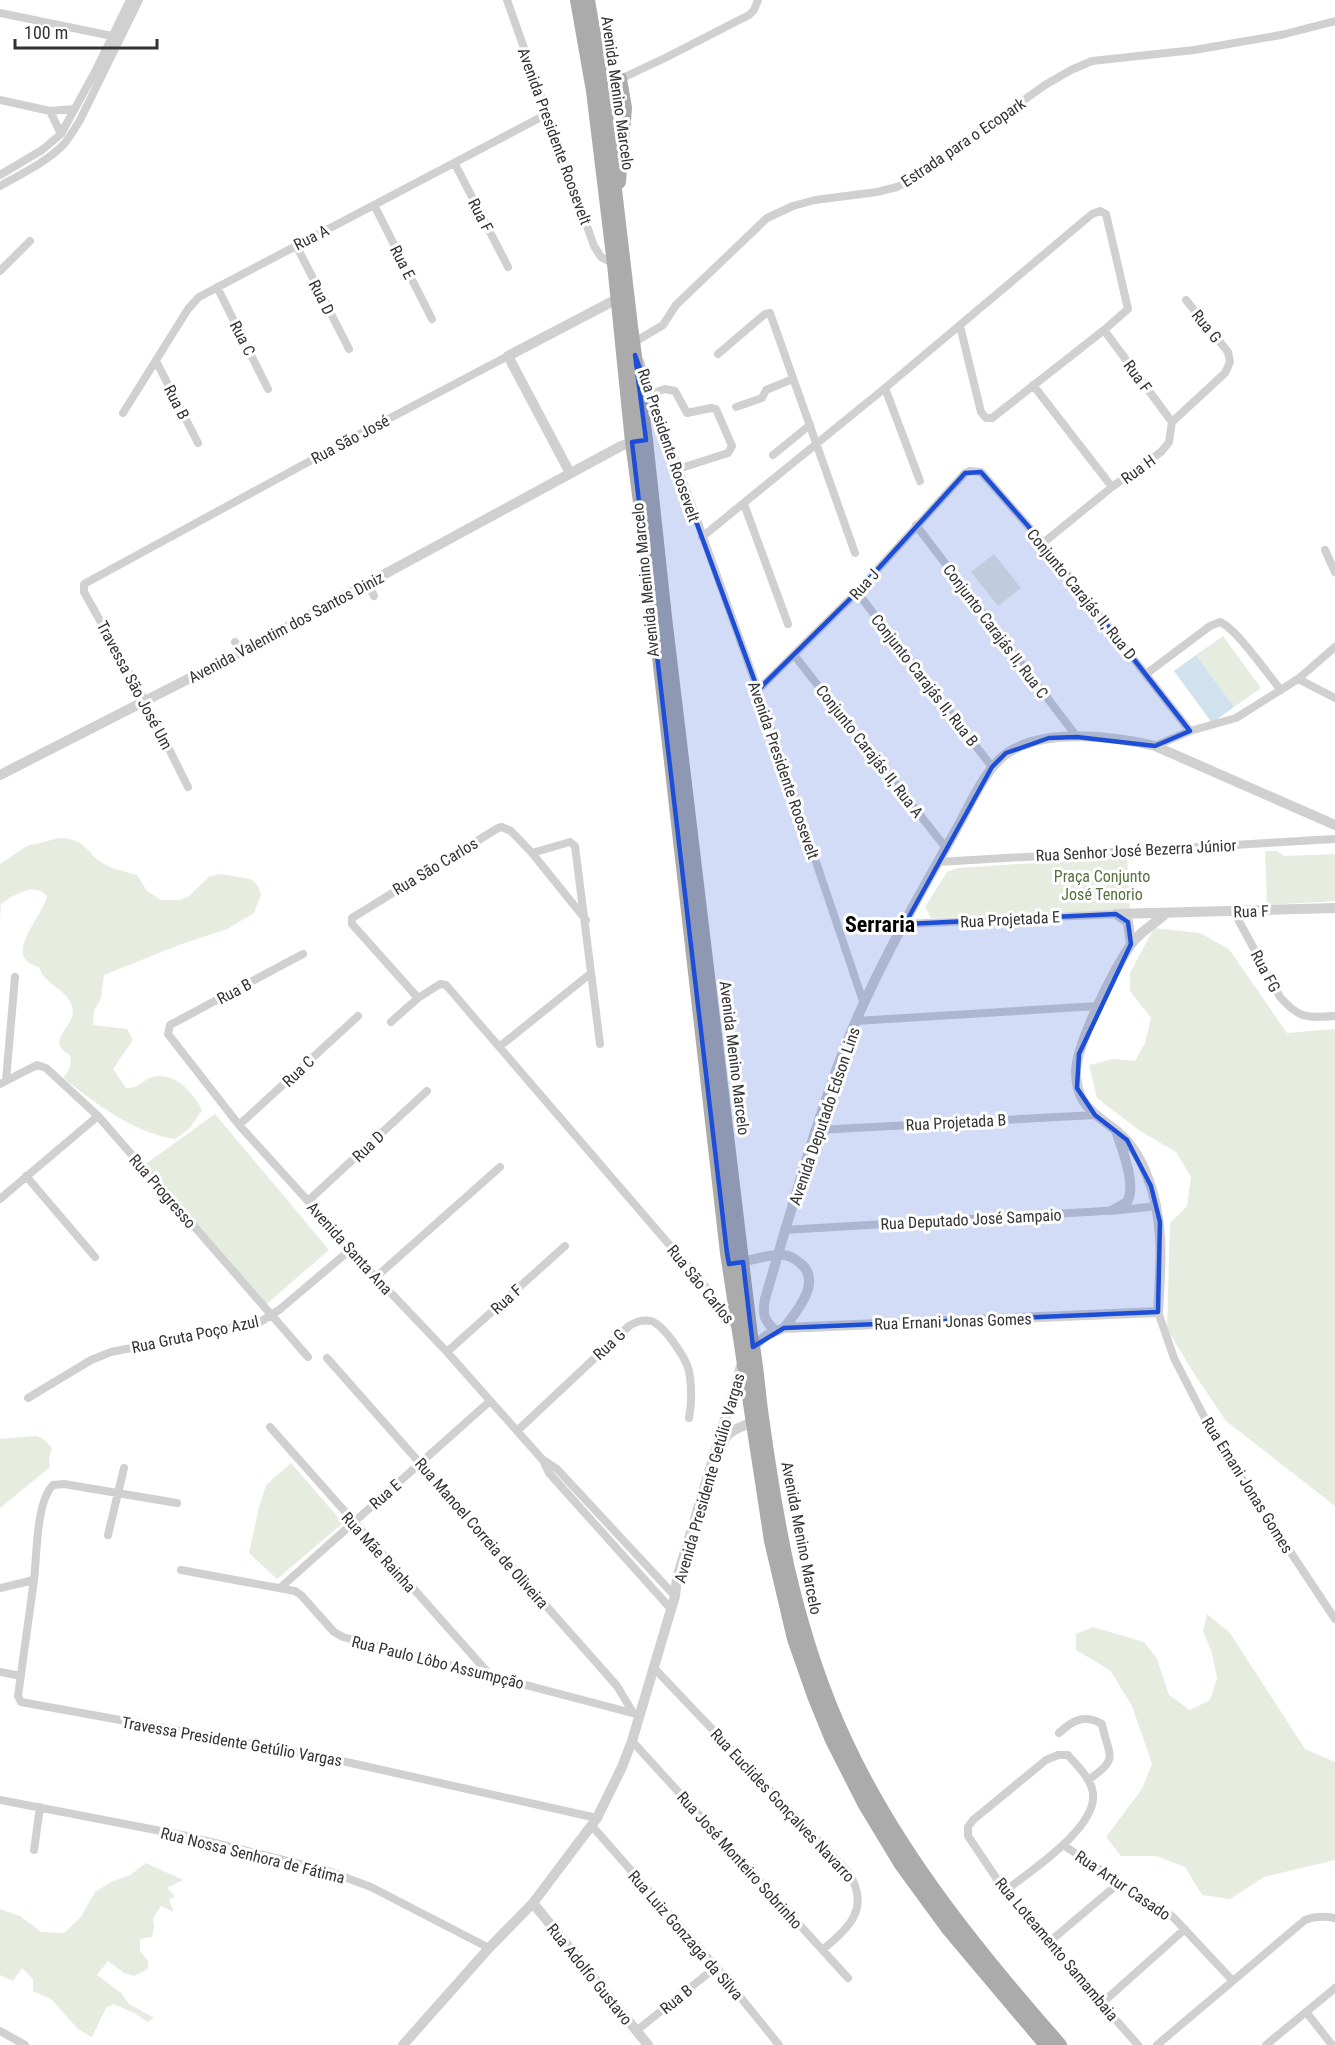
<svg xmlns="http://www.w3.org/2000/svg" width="1335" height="2045" viewBox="0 0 1335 2045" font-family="'Roboto Condensed',sans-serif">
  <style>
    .green { fill: #e6ecdf }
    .water { fill: #cfe2ee }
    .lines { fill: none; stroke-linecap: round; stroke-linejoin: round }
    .minor { stroke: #d0d0d0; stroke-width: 8 }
    .tertiary { stroke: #d0d0d0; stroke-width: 10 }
    .primary { stroke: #ababab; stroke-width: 14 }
    .marked { fill: #1d4ed8; fill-opacity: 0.2; stroke: #1d4ed8; stroke-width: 4.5; stroke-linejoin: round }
    .labels { text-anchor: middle; stroke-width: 6; stroke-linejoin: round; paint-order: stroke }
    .street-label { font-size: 16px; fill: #333; stroke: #fff }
    .park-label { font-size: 16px; fill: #56703f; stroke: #fff }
    .district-label { font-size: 22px; font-weight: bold; fill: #000; stroke: #fff }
  </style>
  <rect width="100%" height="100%" fill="#fff"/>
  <path class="green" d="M994,554L1021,588L998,606L971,572Z
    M1223,636L1261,688L1234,707L1196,655Z
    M59,838C88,838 85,855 108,866C117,870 128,872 137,875L147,891L161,900H180L189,896L210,876L220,874L251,879L258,886L261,895L254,913L227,929L179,945L104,975L101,998L94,1011L93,1025L127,1029L133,1040L113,1069L126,1088C141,1088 141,1081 152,1077C174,1071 194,1093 202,1110L189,1129L175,1139C132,1132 97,1104 63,1078C70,1069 72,1065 70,1055C44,1041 74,1027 73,1011C72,991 43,984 39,967C0,958 43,917 47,896C44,894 42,891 38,890C27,887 10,897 1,904L0,920V864L27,846Z
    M1265,851H1277L1284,856L1335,854V901L1267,905Z
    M1127,857L1130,910L931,918L925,907L947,872L958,868Z
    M1154,928L1200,933L1229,949L1287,1033L1335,1029V1506L1226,1421L1195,1375L1167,1329L1170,1223L1187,1206L1191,1177L1176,1152L1140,1131L1097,1098L1089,1065L1113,1059L1135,1061L1145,1043L1151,1018L1130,991V973Z
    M215,1114L329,1250L264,1306L140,1168Z
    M37,1436L46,1441L52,1448L49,1458L50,1467L0,1508V1439Z
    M291,1463L343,1523L277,1579L249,1553L259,1507L266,1485Z
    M1207,1614L1230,1633L1305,1749L1335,1762V1860L1264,1877L1230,1899L1202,1895L1185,1867L1156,1856H1121L1106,1837L1142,1789L1152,1764L1132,1706L1110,1670L1076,1650V1634L1093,1627L1144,1642L1157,1659L1169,1695L1190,1710L1210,1700L1217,1678L1212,1653L1203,1631Z
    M146,1863L183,1880L167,1888L175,1896L169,1900L174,1912L161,1906L153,1918L154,1928L152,1937L140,1939V1951L148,1961V1969L134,1976L124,1973L108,1961L97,1975L121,1993L129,2004L154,2018L147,2022L135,2013L113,2004L106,2008L92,2037L78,2029L51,1999L33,1991V1979L22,1968L13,1981L0,1975V1909L20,1916L41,1932L64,1933L81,1917L95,1892L111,1882L130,1875Z"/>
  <path class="water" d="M1196,655L1234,707L1212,723L1174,671Z"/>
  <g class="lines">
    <path class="minor" d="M507,0L594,246L601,257L614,264
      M0,13L112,36
      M601,88L665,58L749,15L754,10L758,0
      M0,100L50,111L74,109
      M50,111L61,134
      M455,164L508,267
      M0,175L42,150L61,134L96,70L130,0
      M0,186C21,174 47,162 64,144C70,137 75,128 80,120L139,0
      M374,205L432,319
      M296,245L349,349
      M0,271L30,241
      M217,287L268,389
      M1104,330L1172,422
      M633,343L663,325L676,305L767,218L793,206L815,200L877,192L897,187L911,180L1045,85L1071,70L1092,61L1194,50L1281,35L1335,21
      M718,354L765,314L770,313L855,553
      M156,361L198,443
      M640,361L758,690L864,1004
      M1033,385L1112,487
      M885,388L920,481
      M651,394L665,389L675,391L687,413L711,408L716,409L732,446L728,453L678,469
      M736,407L762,398L766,390L793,379
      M123,413L188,309L199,297L547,114
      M773,455L810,425
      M744,504L788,624
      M916,525L1077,737
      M702,537L885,388L1092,214L1100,211L1106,214L1128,309L1104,330L992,418H986L981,412L960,326
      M1043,543L1112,487L1161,452L1169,442L1172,422L1225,373L1230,362L1228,352L1186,300
      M1325,550L1335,572
      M368,583L374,596
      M857,592L992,767
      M235,642L241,652
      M794,655L946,848
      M1146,674L1210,626L1220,622C1237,629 1268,675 1281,690
      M1298,679L1335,698
      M758,690L857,592L965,473L970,471L981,472L1043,543L1190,731
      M1155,746L1190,731L1236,718L1298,679L1335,647
      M188,787L145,701L84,592V584L356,436L508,356
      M532,853L570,842L575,846L600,1044
      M938,862L1335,839
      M1234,912L1280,997C1299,1019 1308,1018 1335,1016
      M905,924L1116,914
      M303,954L170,1025L168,1034L239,1125L308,1201L350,1250L447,1352L542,1459L557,1469L675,1596
      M418,998L352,924V918L498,828L502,827L511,831L532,853L586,920
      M856,1021L1098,1006
      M391,1022L418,998L440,984L446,985L704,1285L736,1327
      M499,1047L590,974
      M6,1080L15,977
      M0,1084L37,1065L46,1068L98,1116L308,1357
      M239,1125L358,1016
      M817,1130L1095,1115
      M26,1176L95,1257
      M0,1199L98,1116
      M308,1201L427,1091
      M784,1230L1121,1210L1157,1206
      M376,1277L500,1167
      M1158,1312L1174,1358L1216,1440L1335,1619
      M447,1352L565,1246
      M327,1358L617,1686L632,1711
      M28,1398L91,1360L111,1352L260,1322L279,1310L350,1250
      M270,1427L490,1675
      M517,1431L629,1326C636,1322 642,1319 651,1321C664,1325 686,1358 689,1371C692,1387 692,1402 689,1418
      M543,1460L549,1473L671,1609
      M108,1535L124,1468
      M181,1570L295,1591L301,1595L334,1632L343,1637L640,1715
      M34,1580C37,1555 36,1502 53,1485L64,1484L177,1503
      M0,1588L34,1580L18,1696L21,1702L324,1757L597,1818
      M280,1588L490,1401
      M654,1668L848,1872C871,1907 850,1928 822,1950
      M0,1672L21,1676
      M1059,1733C1073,1720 1084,1714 1102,1724C1108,1756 1121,1758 1088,1780
      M632,1741L848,1978
      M0,1800L187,1836L328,1871L371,1887L489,1948
      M592,1826L716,1967L779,2045
      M1063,1845L1173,1917L1232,1980
      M34,1850L40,1807
      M1005,1891C1029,1872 1097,1828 1093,1794C1092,1779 1077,1766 1068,1755H1058L1046,1760L973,1820L968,1827V1836L1005,1891L1048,1943L1138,2045
      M1048,1943L1119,1883
      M1102,2003L1185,1929
      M1307,2013L1332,2045
      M0,2031L25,2045
      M636,2031L716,1967
      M1157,2045L1305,1920C1315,1916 1324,1916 1335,1918
      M1266,2045L1335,1988"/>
    <path class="tertiary" d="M570,473L508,356L617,299
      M0,775L241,652L621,446L637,441
      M1116,914L1335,908
      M1116,914L1128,922L1131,944
      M1113,1210L1127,1202C1137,1185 1122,1149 1116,1131
      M736,1263C750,1261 765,1255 778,1255C786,1254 794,1258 800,1263C823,1281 797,1311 784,1328
      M776,1331C764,1321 762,1314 765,1299C788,1221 810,1142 838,1065C868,984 913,906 956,830C969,807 986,766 1009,752C1047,728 1113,736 1155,746L1335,825
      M753,1347L767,1335L784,1328L1158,1312C1161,1265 1165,1217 1146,1173C1140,1158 1130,1142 1118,1132C1106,1122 1093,1115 1084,1102C1078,1093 1076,1082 1076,1071C1077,1043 1113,971 1130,946C1138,933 1155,923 1167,913
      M723,1444C728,1427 746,1427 759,1419
      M533,1903L648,2045
      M403,2045L489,1948L533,1903L597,1818L622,1767L632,1741L675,1596L677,1578L742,1363"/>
    <path class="primary" d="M577,0L593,91L614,264L632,442L650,578L727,1253L771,1541L794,1639L814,1696L832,1740L865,1805L900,1863L949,1930L1046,2045
      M588,0L603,87L631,326L646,440L665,617L751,1336C757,1363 758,1390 762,1417C769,1468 777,1519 788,1569C802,1629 821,1690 848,1746C900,1856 980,1954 1060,2045
      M619,182L625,108L620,79"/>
  </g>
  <path class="marked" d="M635,355L758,690L857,592L965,473L981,472L1043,543L1190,731L1155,746L1077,737L1049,738L1006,753L992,767L905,924L1116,914L1128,922L1131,944L1079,1054L1077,1088L1095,1115L1127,1140L1151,1186L1160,1222L1158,1312L784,1328L753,1347L743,1262L729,1264L727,1253L632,442L646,440Z"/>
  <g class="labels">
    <g class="street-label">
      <text transform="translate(618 93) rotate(82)" y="6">Avenida Menino Marcelo</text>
      <text transform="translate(555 136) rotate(70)" y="6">Avenida Presidente Roosevelt</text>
      <text transform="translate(963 142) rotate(-34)" y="6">Estrada para o Ecopark</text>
      <text transform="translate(481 215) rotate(63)" y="6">Rua F</text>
      <text transform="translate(311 237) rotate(-27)" y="6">Rua A</text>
      <text transform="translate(403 262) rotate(63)" y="6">Rua E</text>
      <text transform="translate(322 297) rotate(63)" y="6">Rua D</text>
      <text transform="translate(1207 326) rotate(51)" y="6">Rua G</text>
      <text transform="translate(243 338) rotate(63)" y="6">Rua C</text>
      <text transform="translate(1138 376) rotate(54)" y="6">Rua F</text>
      <text transform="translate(177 402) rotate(63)" y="6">Rua B</text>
      <text transform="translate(350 439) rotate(-28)" y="6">Rua São José</text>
      <text transform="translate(669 445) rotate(71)" y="6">Rua Presidente Roosevelt</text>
      <text transform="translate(1138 469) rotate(-36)" y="6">Rua H</text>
      <text transform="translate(645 580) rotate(-96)" y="6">Avenida Menino Marcelo</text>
      <text transform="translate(864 584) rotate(-48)" y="6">Rua J</text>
      <text transform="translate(1082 594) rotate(51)" y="6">Conjunto Carajás II, Rua D</text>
      <text transform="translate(286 627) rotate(-28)" y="6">Avenida Valentim dos Santos Diniz</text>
      <text transform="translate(996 631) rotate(53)" y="6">Conjunto Carajás II, Rua C</text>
      <text transform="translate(925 680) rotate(52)" y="6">Conjunto Carajás II, Rua B</text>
      <text transform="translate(135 685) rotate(62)" y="6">Travessa São José Um</text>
      <text transform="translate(870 751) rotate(52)" y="6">Conjunto Carajás II, Rua A</text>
      <text transform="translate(784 770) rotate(71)" y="6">Avenida Presidente Roosevelt</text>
      <text transform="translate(1136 850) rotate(-3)" y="6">Rua Senhor José Bezerra Júnior</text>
      <text transform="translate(435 866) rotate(-31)" y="6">Rua São Carlos</text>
      <text transform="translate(1251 911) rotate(-2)" y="6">Rua F</text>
      <text transform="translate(1010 919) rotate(-3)" y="6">Rua Projetada E</text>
      <text transform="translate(1266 971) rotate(62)" y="6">Rua FG</text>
      <text transform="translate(234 991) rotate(-28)" y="6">Rua B</text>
      <text transform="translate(735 1058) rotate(83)" y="6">Avenida Menino Marcelo</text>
      <text transform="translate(298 1071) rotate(-43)" y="6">Rua C</text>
      <text transform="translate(824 1116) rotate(-71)" y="6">Avenida Deputado Edson Lins</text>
      <text transform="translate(956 1122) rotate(-3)" y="6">Rua Projetada B</text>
      <text transform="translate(368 1146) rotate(-43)" y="6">Rua D</text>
      <text transform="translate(163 1191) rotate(49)" y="6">Rua Progresso</text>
      <text transform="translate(971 1219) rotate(-3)" y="6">Rua Deputado José Sampaio</text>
      <text transform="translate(350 1248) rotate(48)" y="6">Avenida Santa Ana</text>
      <text transform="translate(701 1284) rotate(51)" y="6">Rua São Carlos</text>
      <text transform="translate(506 1299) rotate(-42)" y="6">Rua F</text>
      <text transform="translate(953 1321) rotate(-2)" y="6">Rua Ernani Jonas Gomes</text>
      <text transform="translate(195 1334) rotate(-12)" y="6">Rua Gruta Poço Azul</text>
      <text transform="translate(609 1344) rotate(-43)" y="6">Rua G</text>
      <text transform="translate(709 1478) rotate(-74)" y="6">Avenida Presidente Getúlio Vargas</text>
      <text transform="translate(1248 1485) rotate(58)" y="6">Rua Emani Jonas Gomes</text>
      <text transform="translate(385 1494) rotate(-41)" y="6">Rua E</text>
      <text transform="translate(482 1533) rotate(49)" y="6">Rua Manoel Correia de Oliveira</text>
      <text transform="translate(802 1538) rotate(79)" y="6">Avenida Menino Marcelo</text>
      <text transform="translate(379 1552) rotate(48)" y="6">Rua Mãe Rainha</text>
      <text transform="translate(438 1662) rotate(14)" y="6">Rua Paulo Lôbo Assumpção</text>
      <text transform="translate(232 1741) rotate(10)" y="6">Travessa Presidente Getúlio Vargas</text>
      <text transform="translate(783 1805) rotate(47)" y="6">Rua Euclides Gonçalves Navarro</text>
      <text transform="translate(253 1855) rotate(14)" y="6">Rua Nossa Senhora de Fátima</text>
      <text transform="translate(740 1860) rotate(48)" y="6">Rua José Monteiro Sobrinho</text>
      <text transform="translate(1123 1885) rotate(34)" y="6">Rua Artur Casado</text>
      <text transform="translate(686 1935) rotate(49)" y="6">Rua Luiz Gonzaga da Silva</text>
      <text transform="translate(1057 1949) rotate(50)" y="6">Rua Loteamento Samambaia</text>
      <text transform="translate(590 1974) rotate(51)" y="6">Rua Adolfo Gustavo</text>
      <text transform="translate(676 1999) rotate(-39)" y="6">Rua B</text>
    </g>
    <g class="park-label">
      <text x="1102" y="882">Praça Conjunto<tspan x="1102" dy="18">José Tenorio</tspan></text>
    </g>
    <g class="district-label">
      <text x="880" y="932">Serraria</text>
    </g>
  </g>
  <path d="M15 39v9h142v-9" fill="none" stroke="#333333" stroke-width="3"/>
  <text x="24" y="39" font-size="18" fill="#333333" stroke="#ffffff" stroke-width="4.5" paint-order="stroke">100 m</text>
</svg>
